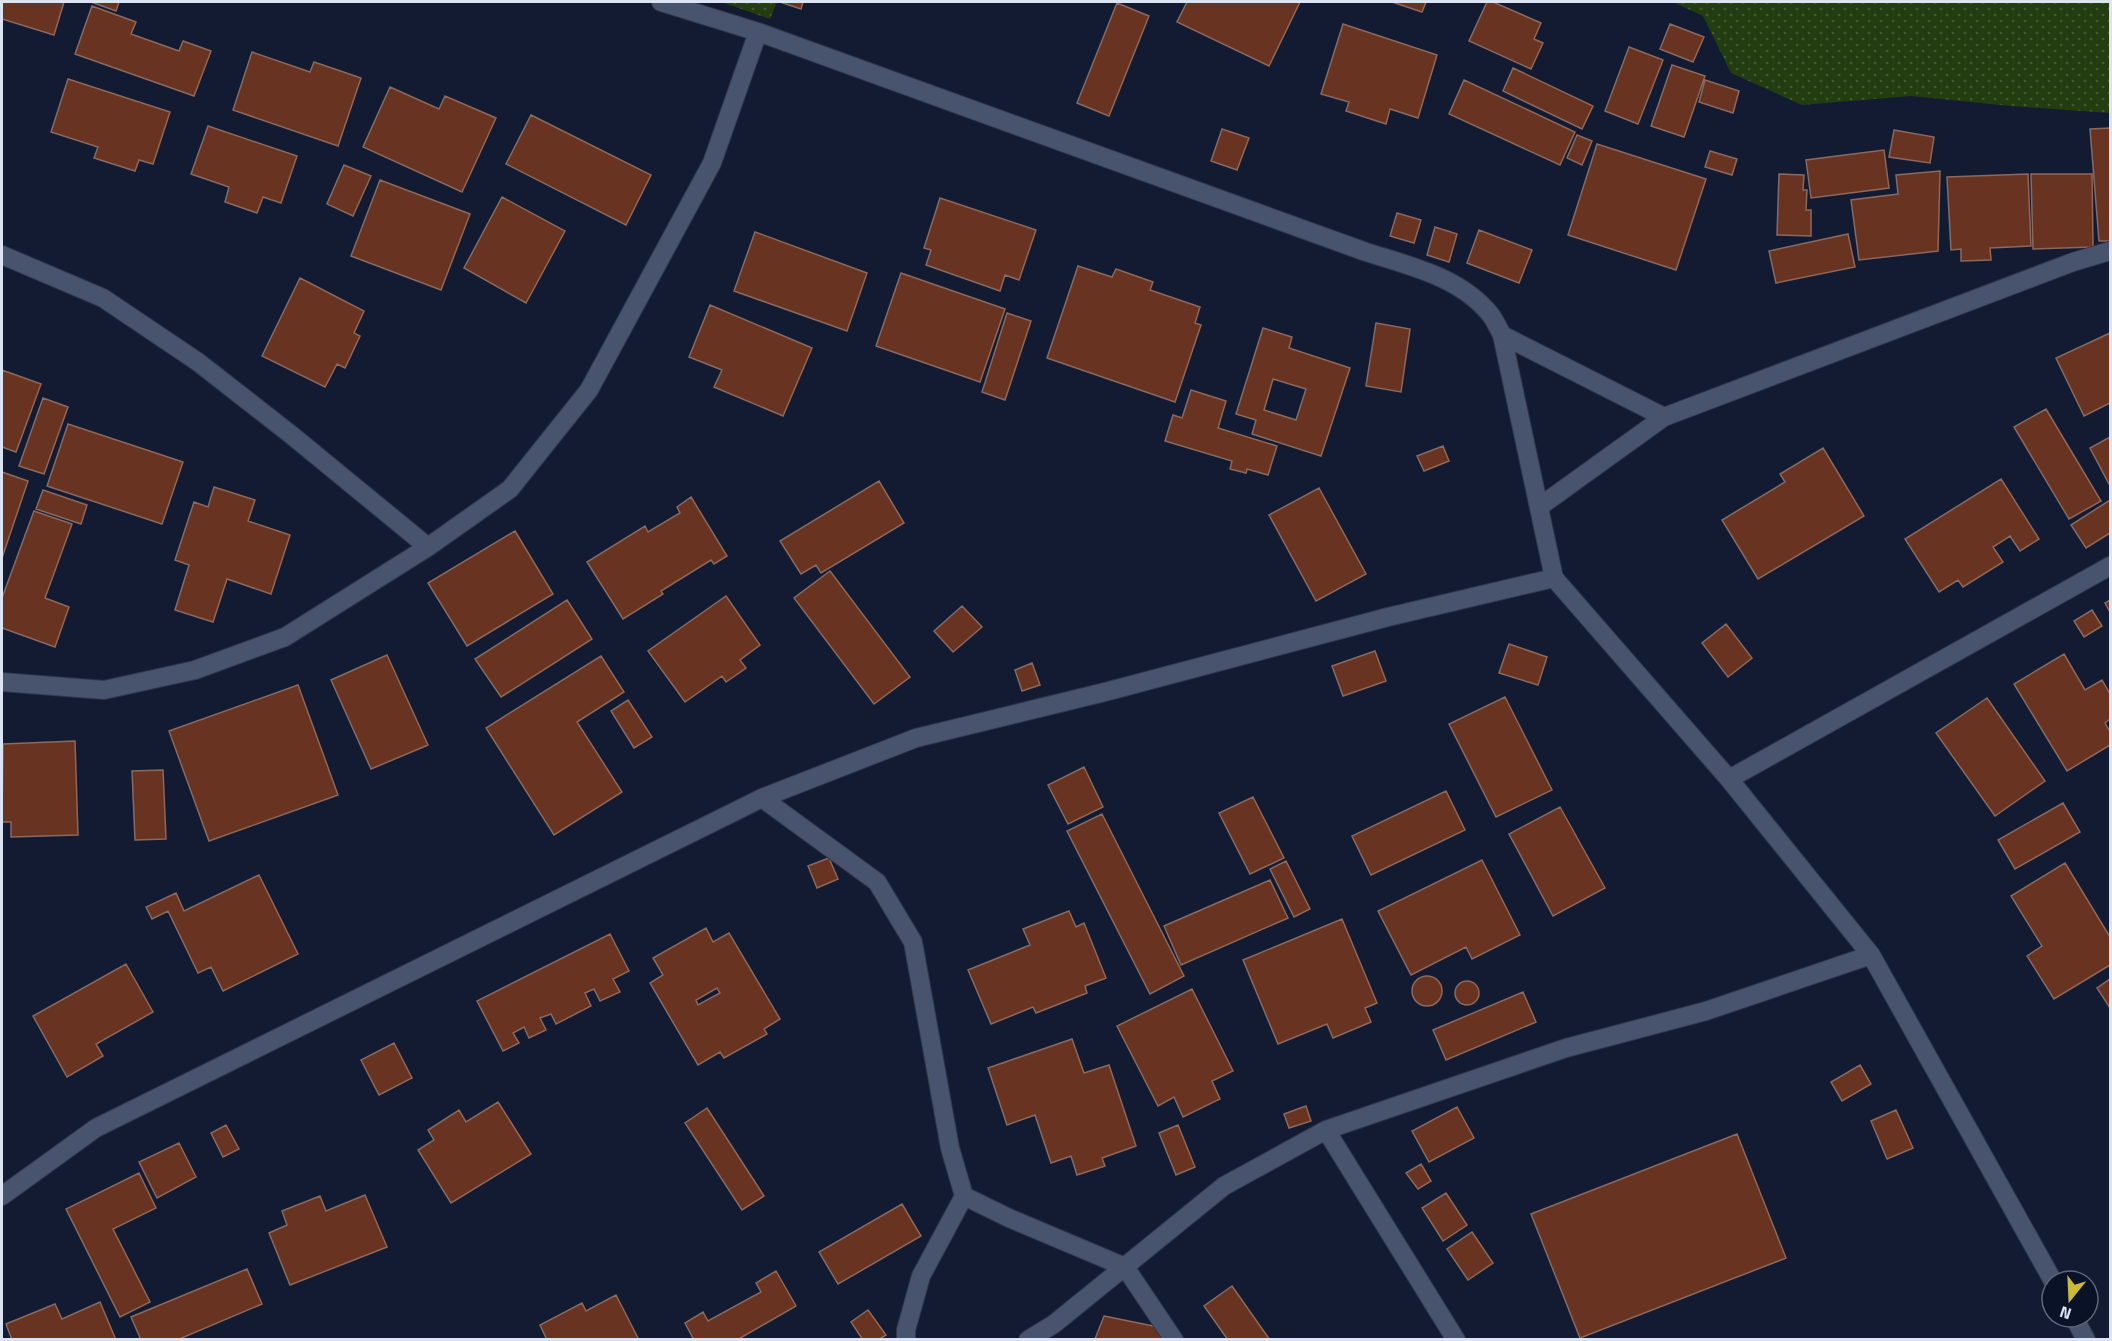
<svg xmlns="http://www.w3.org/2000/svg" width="2112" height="1341" viewBox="0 0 2112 1341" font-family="'Titillium Web',sans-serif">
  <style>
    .grass { fill: url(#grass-dots) }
    .building { fill: #683321; stroke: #8a695e; stroke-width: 1.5; fill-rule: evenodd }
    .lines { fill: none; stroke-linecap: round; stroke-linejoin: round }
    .street-casing { stroke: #323649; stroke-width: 20 }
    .street { stroke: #48536e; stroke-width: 18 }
  </style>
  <defs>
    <pattern id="grass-dots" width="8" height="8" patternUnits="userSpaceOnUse" patternTransform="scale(1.5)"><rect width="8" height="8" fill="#233c10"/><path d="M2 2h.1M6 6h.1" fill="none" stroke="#425833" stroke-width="1.8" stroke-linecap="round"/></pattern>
  </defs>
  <rect width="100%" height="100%" fill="#131b32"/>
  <path class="grass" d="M721,2H777L770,19Z
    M1673,2H2110V113L2011,106L1911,96L1802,105L1731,73L1703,16Z"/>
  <path class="building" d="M2,2H64L54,35L2,19Z
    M91,2H119L116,11Z
    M780,2H803L801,9Z
    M1187,2H1300L1269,66L1177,22Z
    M1392,2H1426L1422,12Z
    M1487,2H1493L1541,23L1534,39L1543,43L1531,69L1469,41Z
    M1117,3L1149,16L1109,116L1077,103Z
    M92,6L136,22L131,34L179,51L183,41L211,51L194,96L75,54Z
    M1343,24L1437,55L1418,118L1390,109L1386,124L1346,111L1349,102L1321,94Z
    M1670,24L1704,37L1693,62L1660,49Z
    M1629,47L1663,60L1638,124L1605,111Z
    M252,52L310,72L314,62L361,78L338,146L233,110Z
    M1672,65L1705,76L1684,137L1651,126Z
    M1513,68L1593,106L1582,129L1503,91Z
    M68,79L170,112L153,164L139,160L135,171L94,158L98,147L51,132Z
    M1464,80L1575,132L1560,165L1449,114Z
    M1705,80L1739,91L1733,113L1699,102Z
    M390,87L439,109L445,96L496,118L462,192L363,147Z
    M531,115L651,175L626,225L506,164Z
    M208,126L297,156L281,203L263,197L257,213L225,202L229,187L191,174Z
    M2110,128V241H2099L2090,129Z
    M1222,129L1249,138L1237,170L1211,161Z
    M1894,130L1934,137L1930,163L1889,157Z
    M1577,135L1592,141L1582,165L1567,158Z
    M1597,144L1706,179L1676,270L1568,235Z
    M1884,150L1889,188L1811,198L1806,160Z
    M1710,151L1737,159L1732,175L1705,167Z
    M344,165L371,176L353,216L327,204Z
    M1940,171L1938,251L1859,260L1851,200L1898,194L1896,175Z
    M1779,174L1804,175L1803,190H1807L1806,210H1811V236L1777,235Z
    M2028,174L2031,246L1990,248L1991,260L1961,261V249L1951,250L1947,177Z
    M2031,174H2092L2093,247L2033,249Z
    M380,180L470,214L441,290L351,256Z
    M502,197L565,231L526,303L464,268Z
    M940,198L1036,230L1019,280L1005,275L1000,291L926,265L931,250L924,248Z
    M1397,213L1421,220L1414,243L1390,236Z
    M1435,227L1457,234L1449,262L1427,255Z
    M1479,230L1532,250L1519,283L1467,263Z
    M755,232L867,273L847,331L734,291Z
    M1848,234L1855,267L1776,283L1769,251Z
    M1078,266L1112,277L1116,269L1153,282L1150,290L1200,307L1195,323L1201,325L1175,402L1047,358Z
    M901,273L1005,309L980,382L876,346Z
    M300,278L364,311L354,333L360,336L345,368L337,364L325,387L262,356Z
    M710,305L812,348L783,416L714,387L722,370L689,357Z
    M1007,313L1031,321L1005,400L982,392Z
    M1376,323L1410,329L1401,392L1366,386Z
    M1263,328L1292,337L1289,348L1350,368L1321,456L1252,434L1256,420L1236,414ZM1273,379L1306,389L1296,420L1264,410Z
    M2110,333V403L2084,416L2056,358Z
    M2,370L41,384L16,452L2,447Z
    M1191,390L1226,401L1218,428L1277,446L1268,475L1247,469L1246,473L1230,469L1232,461L1165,441L1173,415L1182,418Z
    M43,398L68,407L44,474L19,466Z
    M2046,409L2101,501L2069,519L2014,427Z
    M68,424L183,462L162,524L47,486Z
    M2110,437V484H2109L2090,448Z
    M1443,446L1449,461L1424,471L1417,456Z
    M1823,448L1864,516L1758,579L1722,520L1785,482L1780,474Z
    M2,472L28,481L2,558Z
    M2001,479L2039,539L2020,551L2010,536L1993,547L2003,562L1963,587L1958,580L1939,592L1905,539Z
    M879,481L904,523L821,573L816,565L801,574L780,541Z
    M214,487L255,500L248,521L290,535L271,594L227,579L213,622L175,610L189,565L175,560L194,502L208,507Z
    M1319,488L1366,574L1316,601L1269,515Z
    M43,490L87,505L81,524L36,509Z
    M691,497L727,556L714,564L711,560L661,591L663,594L623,619L587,562L645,526L648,532L680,513L677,507Z
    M2110,500V533L2086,548L2071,525Z
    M34,511L72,524L45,598L69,607L55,647L2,628V598Z
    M515,531L553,594L467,646L428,583Z
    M830,571L910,677L874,704L794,598Z
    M726,596L760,645L740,660L746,668L726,682L722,676L685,702L648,651Z
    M567,600L592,639L501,697L475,659Z
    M2110,600V612L2105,603Z
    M962,606L982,627L953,652L934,631Z
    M2092,610L2102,626L2084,637L2074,621Z
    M1726,624L1752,658L1728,677L1702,643Z
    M1509,644L1547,657L1538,685L1499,673Z
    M1375,651L1386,681L1343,696L1332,666Z
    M2064,654L2085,690L2102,680L2110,694V719L2105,723L2110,732V745L2067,771L2014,684Z
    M387,655L428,745L371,769L331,680Z
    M601,656L624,692L577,722L622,792L554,835L486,728Z
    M1032,663L1040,685L1022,691L1015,670Z
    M298,685L338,795L209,841L169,731Z
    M1505,697L1552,790L1496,817L1449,724Z
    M1987,698L2045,781L1995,816L1936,733Z
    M628,700L652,737L634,748L611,711Z
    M75,741L78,835L11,837V822H2L3,744Z
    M1084,767L1103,807L1068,824L1048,785Z
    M163,770L166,839L135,840L132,771Z
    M1446,791L1465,830L1371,875L1352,836Z
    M1253,797L1284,858L1250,874L1219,813Z
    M2063,803L2080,832L2015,869L1998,840Z
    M1560,807L1605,888L1553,916L1509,834Z
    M1102,814L1184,976L1150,994L1067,831Z
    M829,858L838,879L817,888L808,866Z
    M1482,860L1520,935L1472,959L1466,947L1411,975L1378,911Z
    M1286,861L1310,909L1294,917L1270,869Z
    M2065,863L2110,937V965L2054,999L2027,956L2042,946L2011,896Z
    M259,875L298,954L223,991L211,967L198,973L168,911L152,919L146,907L176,893L184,911Z
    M1270,880L1288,918L1181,965L1164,926Z
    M1069,911L1076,927L1084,923L1106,978L1085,986L1087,993L1036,1013L1033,1007L991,1024L968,970L1030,945L1023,929Z
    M1342,919L1377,1003L1365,1008L1371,1022L1333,1038L1327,1024L1278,1044L1243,960Z
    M706,928L713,942L729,933L780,1019L764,1029L767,1034L724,1058L720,1052L698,1065L650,983L663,975L653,958ZM717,988L720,993L698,1005L696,1000Z
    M610,934L629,971L613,979L620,992L600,1001L594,989L585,993L591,1006L556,1024L551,1014L540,1018L546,1030L529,1038L524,1027L513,1033L519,1043L503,1051L477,1001Z
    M126,964L153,1012L96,1044L103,1056L67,1077L33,1016Z
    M1412 991a15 15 0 1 1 30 0a15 15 0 1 1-30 0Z
    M2110,979V1008L2097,988Z
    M1455 993a12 12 0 1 1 24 0a12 12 0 1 1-24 0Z
    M1192,989L1233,1071L1212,1081L1220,1099L1183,1117L1174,1097L1158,1106L1117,1026Z
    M1523,992L1536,1022L1446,1060L1433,1030Z
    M1072,1039L1084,1073L1109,1065L1136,1146L1102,1158L1105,1166L1077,1175L1071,1156L1051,1163L1035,1115L1007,1125L988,1068Z
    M394,1043L412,1078L379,1095L361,1060Z
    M1860,1065L1871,1084L1842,1101L1831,1082Z
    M498,1102L531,1154L451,1203L418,1150L434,1140L428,1130L459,1110L466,1122Z
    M1306,1106L1311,1121L1289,1128L1284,1114Z
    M1457,1107L1474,1138L1429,1162L1412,1131Z
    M707,1108L764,1196L742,1210L685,1123Z
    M1896,1110L1913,1148L1887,1159L1871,1121Z
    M226,1125L239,1149L223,1157L211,1133Z
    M1178,1125L1195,1167L1176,1175L1159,1133Z
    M1737,1134L1786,1258L1580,1338L1531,1214Z
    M179,1143L196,1177L157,1198L139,1162Z
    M1421,1164L1431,1181L1418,1189L1406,1173Z
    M139,1173L156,1208L113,1229L150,1302L120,1317L66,1209Z
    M1446,1193L1467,1225L1443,1241L1422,1208Z
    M365,1195L387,1247L290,1285L269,1233L287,1225L282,1211L320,1196L326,1211Z
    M902,1204L921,1236L838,1284L819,1252Z
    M1472,1232L1493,1263L1468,1280L1447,1249Z
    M247,1269L262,1304L177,1340H141L131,1317Z
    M776,1271L796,1306L737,1340H694L685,1323L703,1312L708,1321L761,1292L756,1283Z
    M1232,1286L1270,1340H1228L1204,1306Z
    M616,1295L639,1340H547L540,1325L582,1303L586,1311Z
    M100,1302L116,1340H12L6,1324L55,1304L62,1319Z
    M868,1310L886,1335L878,1340H863L851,1322Z
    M1104,1316L1158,1327L1166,1340L1095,1339Z"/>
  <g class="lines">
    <g class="street-casing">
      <path id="street" d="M661,2L758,32L1366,252C1410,266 1460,277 1490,314C1495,320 1498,328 1502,335L1554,578L1729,779L1871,955L2053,1281
        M2,255L103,298L198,362L289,433L428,547
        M1502,335L1664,417
        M1539,507L1664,417L2073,262L2110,251
        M2,682L104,690L195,670L285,637L428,547L510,489L589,390L712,163L758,32
        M1729,779L2110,566
        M762,798L877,882L913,942L950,1148L964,1196L1009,1218L1125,1267L1174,1340
        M1326,1130L1456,1340
        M2,1196L96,1128L762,798L916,738L1105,692L1388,617L1554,578
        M2074,1317L2086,1340
        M906,1340V1330L921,1276L964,1196
        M1028,1340L1054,1324L1224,1186L1326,1130L1566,1048L1706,1011L1871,955"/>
    </g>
    <use href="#street" class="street"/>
  </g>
  <rect width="2112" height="1341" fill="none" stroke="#dce3f3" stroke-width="6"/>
  <g transform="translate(2070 1299) rotate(198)"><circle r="28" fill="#0a1228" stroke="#5e6679" stroke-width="1.5"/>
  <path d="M0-4.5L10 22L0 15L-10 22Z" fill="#cdb938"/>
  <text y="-9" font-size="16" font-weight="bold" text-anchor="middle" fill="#dce3f3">N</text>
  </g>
</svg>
